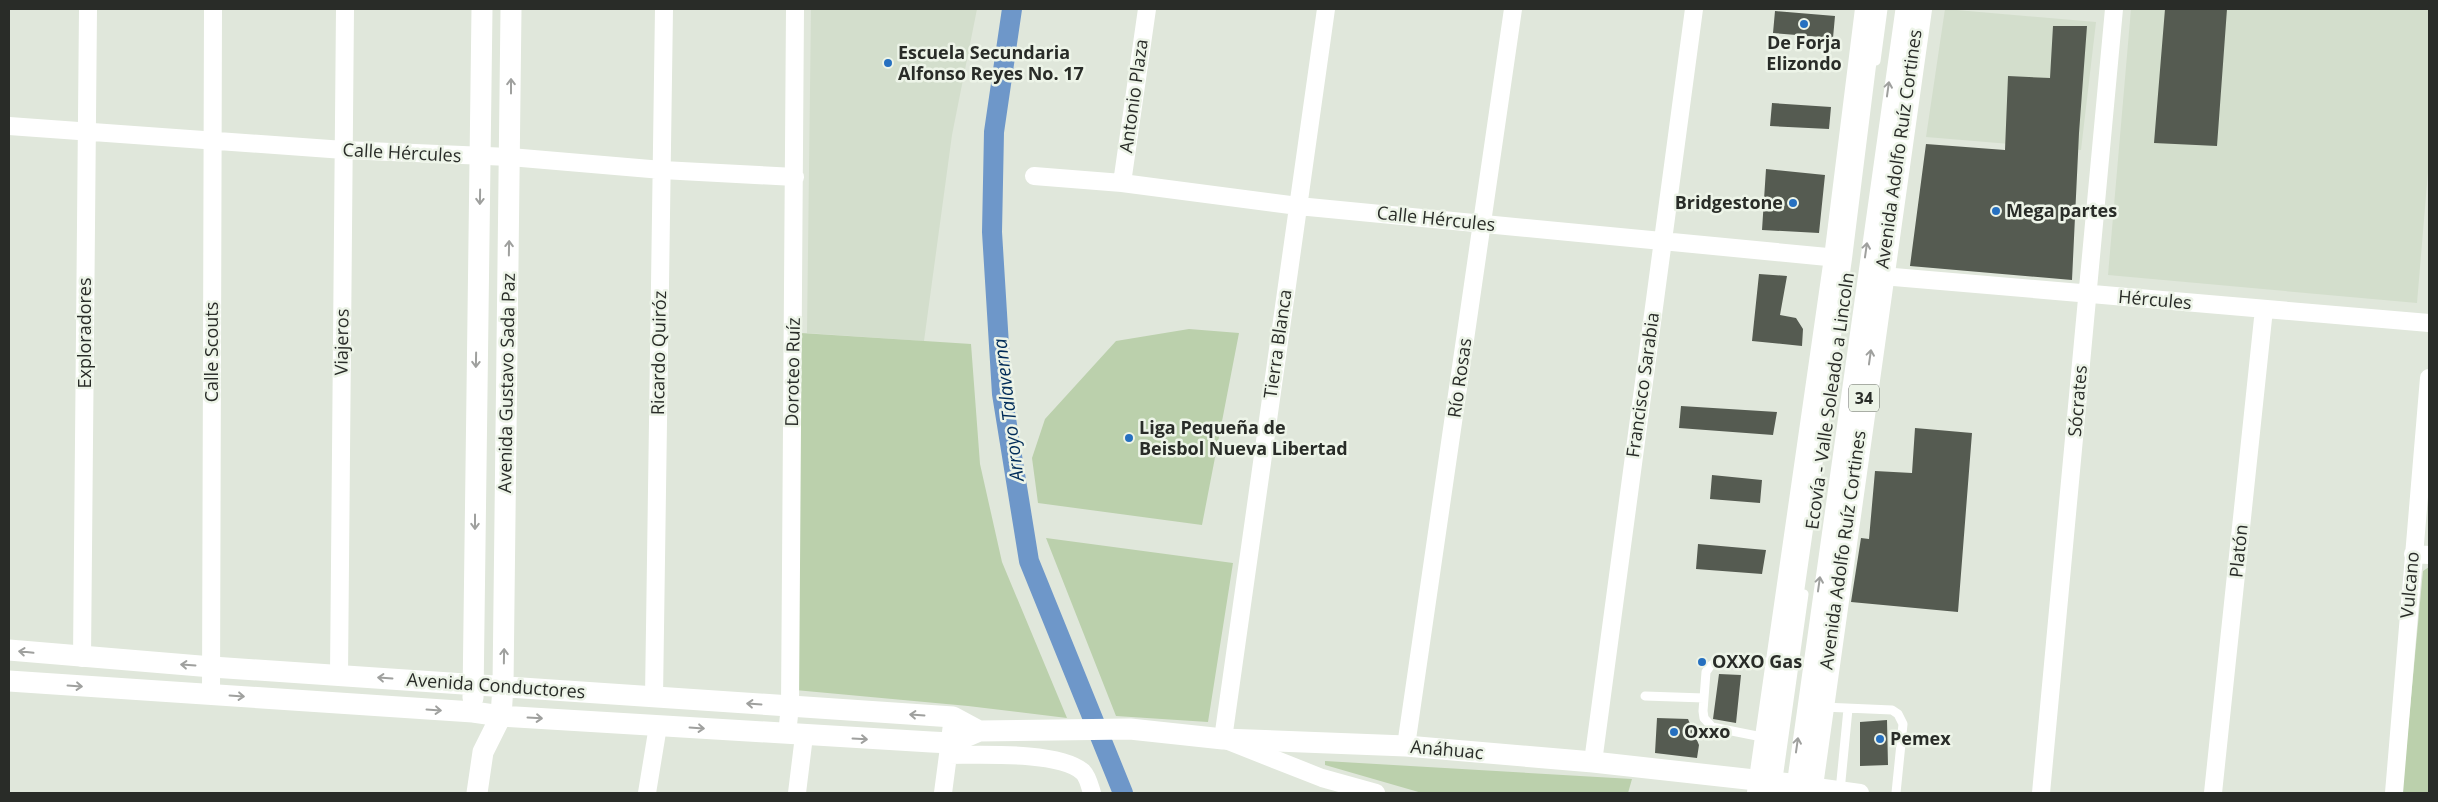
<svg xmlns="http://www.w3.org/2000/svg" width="2438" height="802" viewBox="0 0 2438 802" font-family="'Open Sans',sans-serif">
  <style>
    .built { fill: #d3decc }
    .green { fill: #bbd0ac }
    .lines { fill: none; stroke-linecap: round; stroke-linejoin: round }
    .canal { stroke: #6e97c9; stroke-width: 20 }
    .building { fill: #555b51 }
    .service { stroke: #fff; stroke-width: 9 }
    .minor { stroke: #fff; stroke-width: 18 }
    .tertiary { stroke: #fff; stroke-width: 21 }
    .primary { stroke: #fff; stroke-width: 28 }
    .oneway { stroke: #9fa09e }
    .poi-dot { fill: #2670c0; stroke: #edf4e8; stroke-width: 2 }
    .labels { text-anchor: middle; stroke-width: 5; stroke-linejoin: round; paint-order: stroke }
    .shield { fill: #edf4e8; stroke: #646862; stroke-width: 1 }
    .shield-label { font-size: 16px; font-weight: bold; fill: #292c28 }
    .poi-label { font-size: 18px; font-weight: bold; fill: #292c28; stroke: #edf4e8; text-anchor: start }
    .street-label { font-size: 18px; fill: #292c28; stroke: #edf4e8 }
    .water-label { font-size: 19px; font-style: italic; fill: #002c59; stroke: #edf4e8 }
  </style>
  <rect width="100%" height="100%" fill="#e0e7db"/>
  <path class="built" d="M811,9H977L952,135L924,341L807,333Z
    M1945,9L2096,22L2081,150L1926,137Z
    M2131,9H2429V160L2417,303L2108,275Z"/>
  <path class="green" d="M1189,329L1239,333L1202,525L1038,503L1032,458L1045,419L1116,341Z
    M801,333L971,344L980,464L1002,562L1067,718L968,706L795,690Z
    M1046,538L1233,563L1208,722L1116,716Z
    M2429,567V793H2402L2423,571Z
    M1325,761L1632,779L1628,793H1422L1325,765Z"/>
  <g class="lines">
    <path class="canal" d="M1012,9L994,132L992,232L1002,394L1029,561L1123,793"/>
  </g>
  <path class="building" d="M2165,9H2227L2217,146L2154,143Z
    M1775,11L1835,16L1833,38L1773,33Z
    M2053,26H2087L2079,133L2072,280L1910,266L1926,144L2005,150L2008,76L2050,78Z
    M1772,103L1831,107L1829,129L1770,126Z
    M1766,169L1825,175L1819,233L1762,230Z
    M1759,274L1787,276L1780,315L1796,318L1803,329L1802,346L1752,341Z
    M1681,406L1777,412L1773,435L1679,428Z
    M1915,428L1972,433L1958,612L1851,602L1861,538L1869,539L1875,471L1912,473Z
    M1712,475L1762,480L1760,503L1710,499Z
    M1698,544L1766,550L1762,574L1696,569Z
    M1719,674L1741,675L1736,723L1713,719Z
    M1657,718L1688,719L1699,745L1697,758L1655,753Z
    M1887,720L1888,765L1860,766V722Z"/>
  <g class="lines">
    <path class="service" d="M1876,61L1883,9
      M1645,696L1704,698
      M1823,707L1892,710L1898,714L1903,724L1896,793
      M1767,738L1712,727L1704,718L1703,711L1706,672L1710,666L1715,663L1777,662
      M1791,786L1900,9
      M1840,791L1848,709
      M1776,793L1804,594"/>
    <path class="minor" d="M1326,9L1223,739L1322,778L1376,793
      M9,126L344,150L510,157L662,170L795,177
      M1034,176L1122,183L1298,206L1838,258
      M1122,183L1147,9
      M1882,276L2429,323
      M2413,554L2429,555
      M82,658L88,9
      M339,675L345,9
      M211,695L213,9
      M654,697L664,9
      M787,734L790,706L795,9
      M1406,746L1513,9
      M949,755C980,755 1060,751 1083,772C1088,777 1090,787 1092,793
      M1593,762L1694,9
      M1809,786L1860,793
      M647,793L658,726
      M797,793L804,736
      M943,793L953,717
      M2041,793L2114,9
      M2213,793L2264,309
      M2394,793L2429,378"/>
    <path class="tertiary" d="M9,650L212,667L953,717L979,731
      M9,681L473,712L501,716L931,742L951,743L979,731L1130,729L1223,739L1406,746L1593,762L1809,786
      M473,698L482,9
      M477,793L483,752L501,716L503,686L511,9"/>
    <path class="primary" d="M1761,793L1838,258L1869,9
      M1808,793L1918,9"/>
  </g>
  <defs><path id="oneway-shaft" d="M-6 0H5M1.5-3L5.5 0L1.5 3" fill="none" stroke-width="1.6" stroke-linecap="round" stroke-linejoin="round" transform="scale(1.25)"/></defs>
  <g class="oneway">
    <use href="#oneway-shaft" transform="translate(511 86) rotate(-90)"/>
    <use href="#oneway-shaft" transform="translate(1888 89) rotate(-82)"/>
    <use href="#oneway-shaft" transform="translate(480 197) rotate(91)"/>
    <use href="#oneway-shaft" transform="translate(509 248) rotate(-89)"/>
    <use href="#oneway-shaft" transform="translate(1866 250) rotate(-82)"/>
    <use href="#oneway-shaft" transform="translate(1870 357) rotate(-82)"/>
    <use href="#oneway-shaft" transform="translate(476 360) rotate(91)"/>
    <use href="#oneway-shaft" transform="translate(475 522) rotate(90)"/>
    <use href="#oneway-shaft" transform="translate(1819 584) rotate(-82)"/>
    <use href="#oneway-shaft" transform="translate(26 652) rotate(-174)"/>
    <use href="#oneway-shaft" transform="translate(504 656) rotate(-89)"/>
    <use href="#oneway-shaft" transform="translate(188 665) rotate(-176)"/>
    <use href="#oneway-shaft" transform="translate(385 678) rotate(-176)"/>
    <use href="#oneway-shaft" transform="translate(75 686) rotate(4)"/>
    <use href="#oneway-shaft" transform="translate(237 696) rotate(4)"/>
    <use href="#oneway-shaft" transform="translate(754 704) rotate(-176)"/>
    <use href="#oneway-shaft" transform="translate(434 710) rotate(4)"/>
    <use href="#oneway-shaft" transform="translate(917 715) rotate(-176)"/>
    <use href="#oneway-shaft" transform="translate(535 718) rotate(3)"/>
    <use href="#oneway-shaft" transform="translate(697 728) rotate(4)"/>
    <use href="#oneway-shaft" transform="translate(860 739) rotate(3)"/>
    <use href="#oneway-shaft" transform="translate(1797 745) rotate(-82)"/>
  </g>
  <g class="poi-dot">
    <circle cx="1804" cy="24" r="5"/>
    <circle cx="888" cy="63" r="5"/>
    <circle cx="1793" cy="203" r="5"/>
    <circle cx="1996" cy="211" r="5"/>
    <circle cx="1129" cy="438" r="5"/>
    <circle cx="1702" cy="662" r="5"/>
    <circle cx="1674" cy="732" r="5"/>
    <circle cx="1880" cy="739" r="5"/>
  </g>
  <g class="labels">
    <rect class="shield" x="1849" y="384.5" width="30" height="27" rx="4"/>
    <g class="shield-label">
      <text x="1864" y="404">34</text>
    </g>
    <g class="poi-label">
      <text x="1804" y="49" text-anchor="middle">De Forja<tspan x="1804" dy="21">Elizondo</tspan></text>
      <text x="898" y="59">Escuela Secundaria<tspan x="898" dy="21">Alfonso Reyes No. 17</tspan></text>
      <text x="1783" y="209" text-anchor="end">Bridgestone</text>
      <text x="2006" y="217">Mega partes</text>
      <text x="1139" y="434">Liga Pequeña de<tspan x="1139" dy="21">Beisbol Nueva Libertad</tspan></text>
      <text x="1712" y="668">OXXO Gas</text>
      <text x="1684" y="738">Oxxo</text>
      <text x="1890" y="745">Pemex</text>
    </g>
    <g class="street-label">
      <text transform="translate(1134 96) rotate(-82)" y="6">Antonio Plaza</text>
      <text transform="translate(1899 149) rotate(-82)" y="6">Avenida Adolfo Ruíz Cortines</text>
      <text transform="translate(402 153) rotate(3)" y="6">Calle Hércules</text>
      <text transform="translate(1436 219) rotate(6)" y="6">Calle Hércules</text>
      <text transform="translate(2155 300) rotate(5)" y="6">Hércules</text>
      <text transform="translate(85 333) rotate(-90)" y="6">Exploradores</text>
      <text transform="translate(342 342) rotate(-89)" y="6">Viajeros</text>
      <text transform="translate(1278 344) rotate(-82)" y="6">Tierra Blanca</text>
      <text transform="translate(212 352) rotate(-90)" y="6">Calle Scouts</text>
      <text transform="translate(659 353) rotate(-89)" y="6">Ricardo Quiróz</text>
      <text transform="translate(793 372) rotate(-89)" y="6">Doroteo Ruíz</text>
      <text transform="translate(1460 378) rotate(-82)" y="6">Río Rosas</text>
      <text transform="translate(507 383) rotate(-89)" y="6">Avenida Gustavo Sada Paz</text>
      <text transform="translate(1643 385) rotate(-82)" y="6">Francisco Sarabia</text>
      <text transform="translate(1830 401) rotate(-82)" y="6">Ecovía - Valle Soleado a Lincoln</text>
      <text transform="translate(2078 401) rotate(-85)" y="6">Sócrates</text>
      <text transform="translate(1843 550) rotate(-82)" y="6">Avenida Adolfo Ruíz Cortines</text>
      <text transform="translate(2239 551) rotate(-84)" y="6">Platón</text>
      <text transform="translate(2410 585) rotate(-85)" y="6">Vulcano</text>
      <text transform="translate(496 686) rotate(4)" y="6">Avenida Conductores</text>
      <text transform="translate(1447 750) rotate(5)" y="6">Anáhuac</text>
    </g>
    <g class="water-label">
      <text transform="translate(1008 410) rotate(-97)" y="7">Arroyo Talaverna</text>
    </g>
  </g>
  <rect width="2438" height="802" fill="none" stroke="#292c28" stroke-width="20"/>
</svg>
